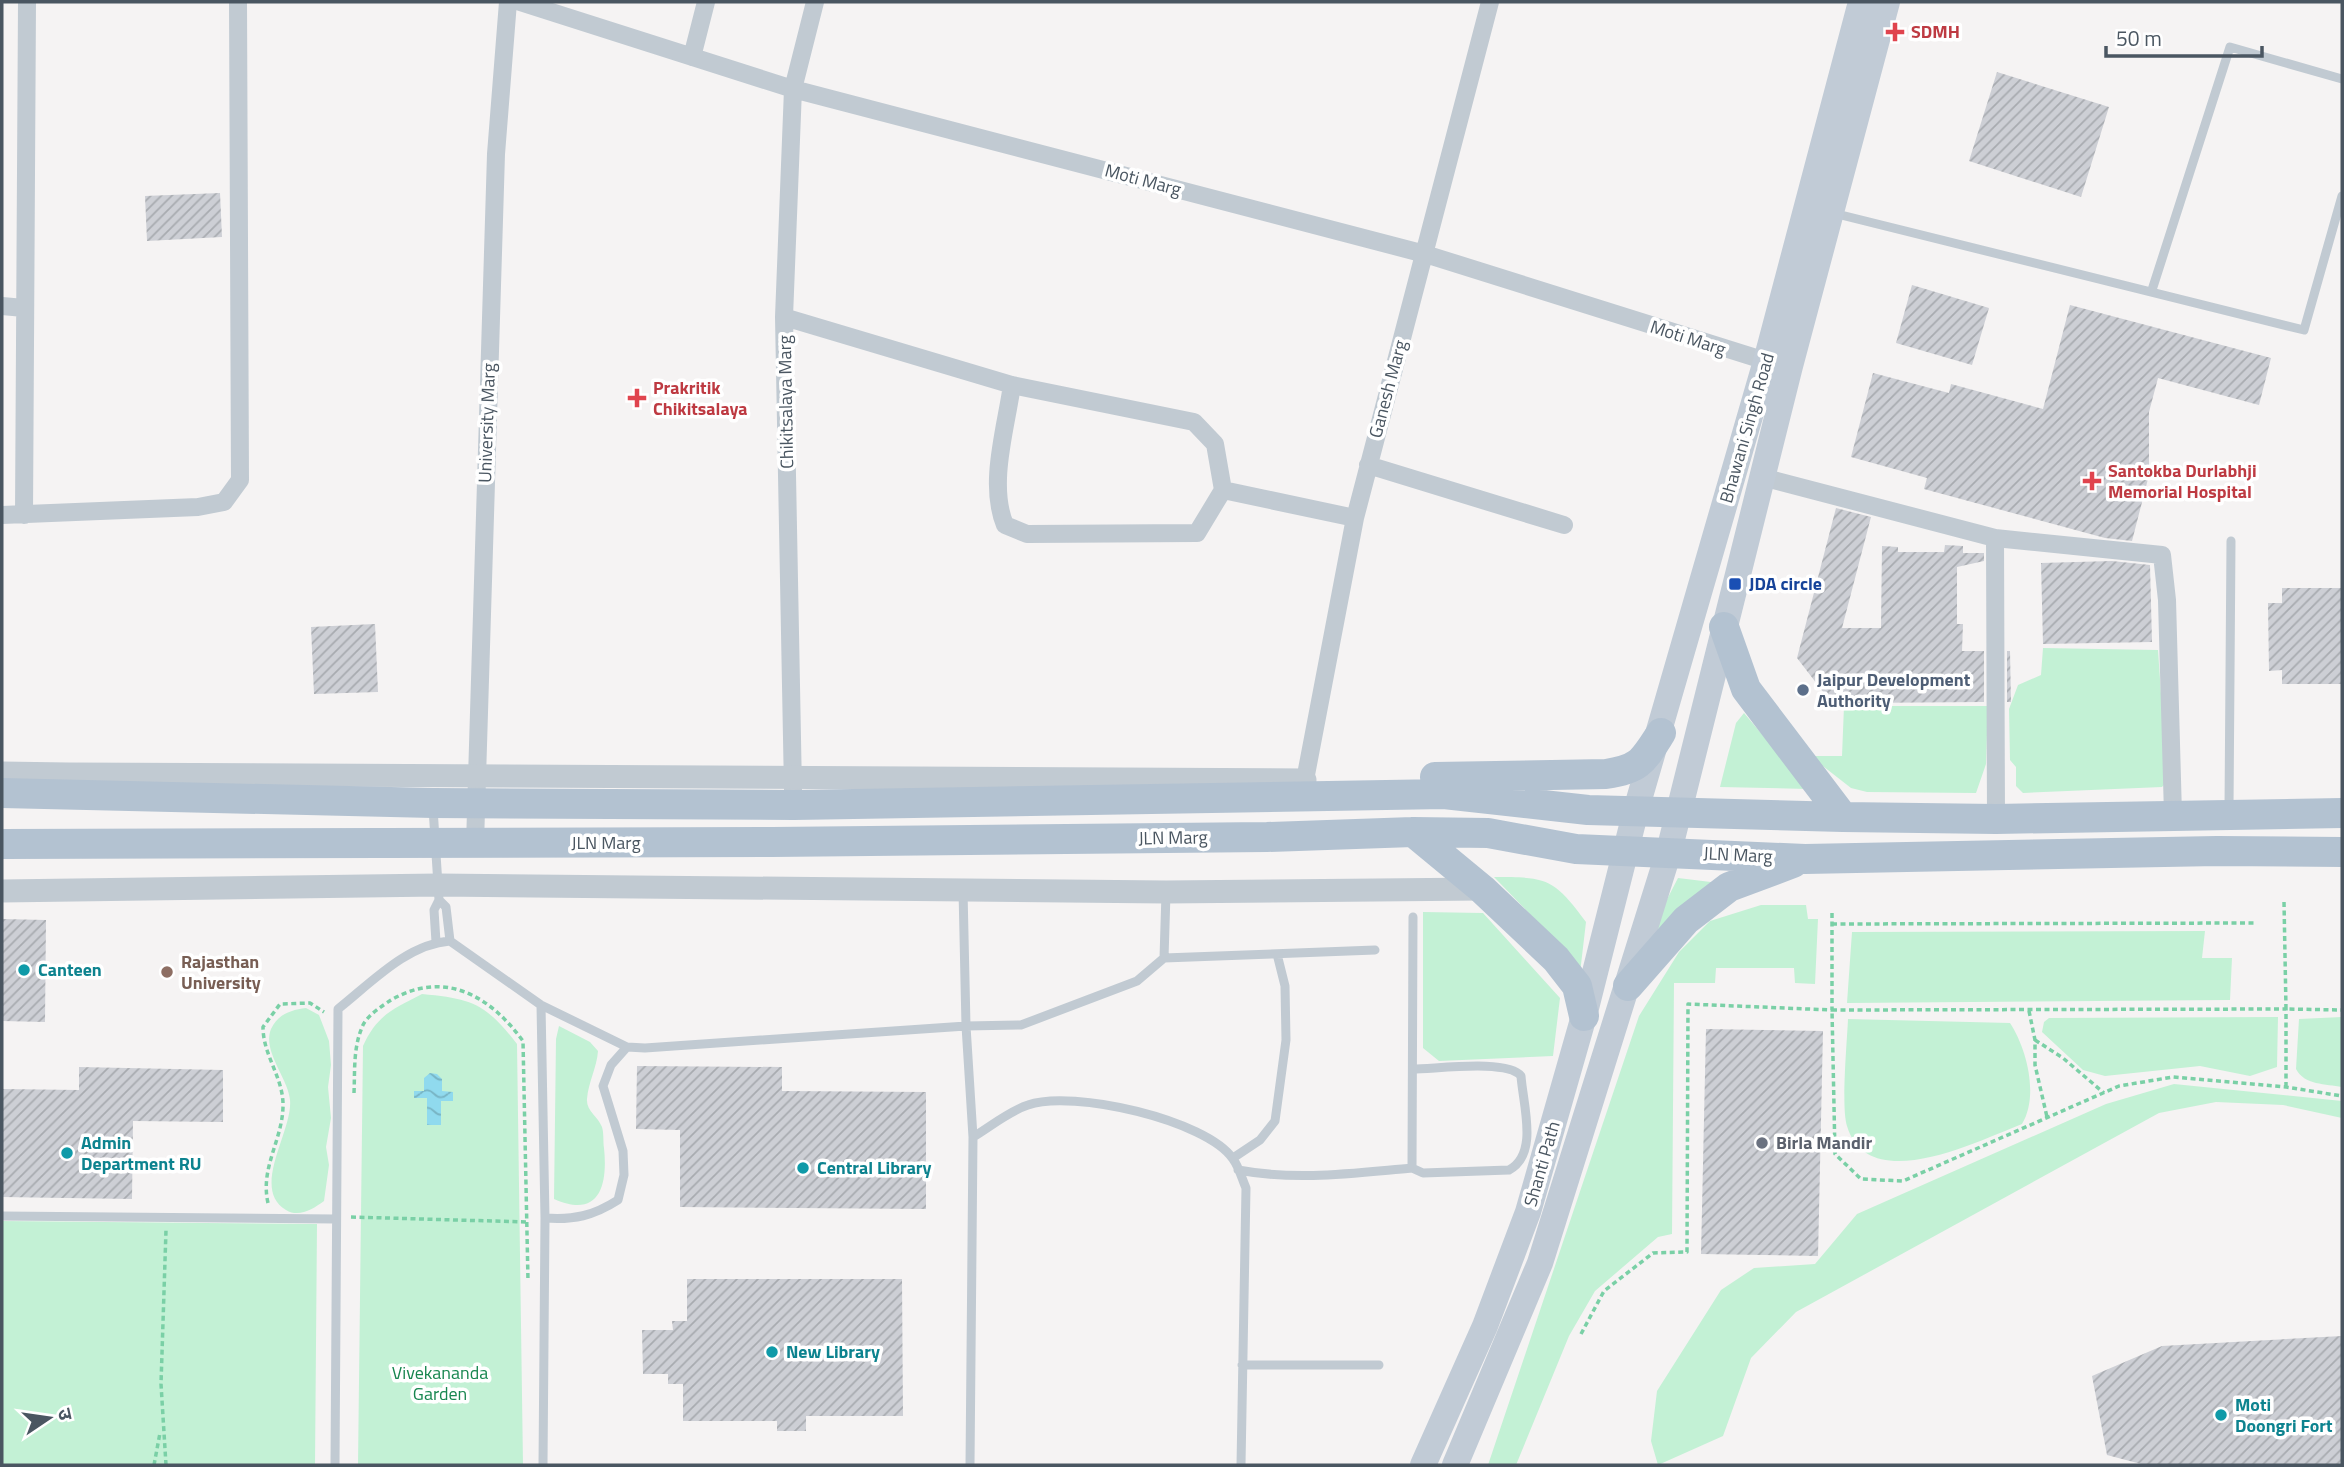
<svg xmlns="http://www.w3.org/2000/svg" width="2344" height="1467" viewBox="0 0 2344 1467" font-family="'Titillium Web','Noto Sans Devanagari',sans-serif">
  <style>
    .garden { fill: #c3f1d5 }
    .water { fill: url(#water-waves) }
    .building { fill: url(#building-hatch) }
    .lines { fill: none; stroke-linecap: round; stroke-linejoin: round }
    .path { stroke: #7ad0a6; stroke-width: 3.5; stroke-dasharray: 5 3.5; stroke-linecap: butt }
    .service { stroke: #c1cad2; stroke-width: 9 }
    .minor { stroke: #c1cad2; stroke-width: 18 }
    .tertiary { stroke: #c1cad2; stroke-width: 23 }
    .secondary { stroke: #c1cbd6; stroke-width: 26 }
    .primary { stroke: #b3c2d1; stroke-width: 30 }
    .health-dot { fill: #e0444e; stroke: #fff; stroke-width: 2.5 }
    .transit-dot { fill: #1a4fb4; stroke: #fff; stroke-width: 2.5 }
    .service-dot { fill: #5c6f8a; stroke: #fff; stroke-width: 2.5 }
    .culture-dot { fill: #0f9aa8; stroke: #fff; stroke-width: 2.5 }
    .education-dot { fill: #8d6e63; stroke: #fff; stroke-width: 2.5 }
    .worship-dot { fill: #6b7280; stroke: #fff; stroke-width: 2.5 }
    .labels { text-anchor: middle; stroke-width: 7; stroke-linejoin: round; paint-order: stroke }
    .health-label { font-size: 18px; font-weight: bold; fill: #be3a42; stroke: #fff; text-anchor: start }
    .street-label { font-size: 18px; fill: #4a5661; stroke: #fff }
    .transit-label { font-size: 18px; font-weight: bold; fill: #164399; stroke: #fff; text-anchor: start }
    .service-label { font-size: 18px; font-weight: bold; fill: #4e5e75; stroke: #fff; text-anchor: start }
    .education-label { font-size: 18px; font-weight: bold; fill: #785e54; stroke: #fff; text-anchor: start }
    .culture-label { font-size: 18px; font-weight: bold; fill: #0d838f; stroke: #fff; text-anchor: start }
    .worship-label { font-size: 18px; font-weight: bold; fill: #5b616d; stroke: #fff; text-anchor: start }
    .park-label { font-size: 18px; fill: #17864f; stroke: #fff }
  </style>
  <defs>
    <pattern id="water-waves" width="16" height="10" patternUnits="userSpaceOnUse" patternTransform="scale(1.75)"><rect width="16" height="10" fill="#90daee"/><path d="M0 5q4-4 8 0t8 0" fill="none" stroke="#78b4c4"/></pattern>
    <pattern id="building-hatch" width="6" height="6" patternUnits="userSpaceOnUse" patternTransform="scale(1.75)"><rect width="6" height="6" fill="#cdcfd5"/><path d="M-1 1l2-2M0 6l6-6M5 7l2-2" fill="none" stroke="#a8abb0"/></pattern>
  </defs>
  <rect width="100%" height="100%" fill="#f5f3f3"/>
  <path class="garden" d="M2043,648L2158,650L2167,781L2162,787L2023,793L2016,786V767L2010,760L2009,709L2018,685L2041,675Z
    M1844,706H1988L1986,764L1976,793L1867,792L1851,788L1810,756H1842Z
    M1744,713L1808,789L1720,787L1736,723Z
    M1494,877C1547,877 1554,878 1586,922L1580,973L1556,941Z
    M1678,878L1719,883L1646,940Z
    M1761,905H1806L1808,919H1818L1815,984L1795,983L1794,968H1716L1715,983H1674L1672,1234L1658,1237L1595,1291L1569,1336L1516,1465H1488L1639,1016L1679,952L1710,921Z
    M1423,912L1483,913L1560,998L1553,1056L1439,1061L1423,1048Z
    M2205,931L2202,958H2232L2230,1000L1847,1003L1852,932Z
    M422,994C473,999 485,1003 517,1044L523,1465H358L363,1046C377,1015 393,1009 422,994Z
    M306,1008L319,1015L329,1041L331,1065L328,1087L331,1118L326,1147L329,1165L324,1201C313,1209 299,1218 286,1210C250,1189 293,1131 290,1100C288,1078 262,1051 271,1029C278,1014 291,1010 306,1008Z
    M2278,1017L2277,1067L2250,1076L2200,1066L2105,1076L2083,1070L2042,1032L2044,1022L2049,1018Z
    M2342,1017V1087C2326,1084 2304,1085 2296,1069L2299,1019Z
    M1848,1019L2010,1023C2027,1049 2039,1096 2022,1124C1978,1141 1868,1197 1847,1126C1841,1107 1847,1043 1848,1019Z
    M559,1026L590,1042L598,1051C597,1067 588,1083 587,1099C586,1111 598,1116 602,1127C604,1133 603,1142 604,1148C608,1186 599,1219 554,1199L556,1039Z
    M2174,1084L2342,1101V1118L2283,1105L2216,1102L2159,1113L1796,1312L1751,1358L1723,1436L1658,1465L1651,1441L1657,1391L1721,1290L1754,1268L1815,1264L1857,1214L2106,1104Z
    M2,1221L317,1224L315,1465H2Z"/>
  <path class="water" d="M430,1073L437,1074L442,1079V1091L453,1092V1101H441V1125H427V1098H414V1091H424V1078Z"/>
  <path class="building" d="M1997,72L2109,107L2081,197L1969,161Z
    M220,193L222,237L147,241L145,196Z
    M1912,285L1989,308L1972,365L1896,343Z
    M2070,305L2271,358L2259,405L2158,378L2149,412V475L2132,541L2105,538L1924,489L1927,478L1851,457L1873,373L1949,393L1951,384L2043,409Z
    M1836,508L1871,517L1842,628H1881L1882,546L1898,547V552H1944L1945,545L1963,546V553H1984V561L1957,567V624H1963L1962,651H1984V702L1853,703L1827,697L1797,658Z
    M2112,561L2150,565L2152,642L2043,644L2041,563Z
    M2282,588H2342V684H2282V670L2269,671L2268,603H2282Z
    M375,624L378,692L314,694L311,627Z
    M2007,651H2010L2011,702H2007Z
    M2,919L46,920L45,1022L2,1021Z
    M1706,1029L1823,1031L1818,1256L1701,1254Z
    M637,1066L782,1067V1091L926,1092V1209L680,1207V1130L636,1129Z
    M79,1067L223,1070V1122L133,1121L132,1199L2,1197L3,1089L79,1090Z
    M687,1279H902L903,1416H806V1431H777V1421H683V1384H668V1374H643L642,1330H673L672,1321H687Z
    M2342,1336V1465H2145L2107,1455L2092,1376L2162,1346Z"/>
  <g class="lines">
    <path class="path" d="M2284,902L2286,1009L2342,1010
      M1832,924L2254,923
      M2029,1011L2035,1040V1065L2047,1117
      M2035,1040L2063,1058L2104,1093
      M2286,1087V1009L1832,1010L1835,1154L1861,1179L1903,1181L2119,1086L2173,1077L2286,1087L2342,1096
      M354,1093C355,1070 353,1047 363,1025C368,1015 382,1006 391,1000C445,969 490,996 523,1041L528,1281
      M268,1203C260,1168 282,1141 283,1107C284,1078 263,1056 263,1027L280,1004L310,1003L324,1012
      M351,1217L527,1222
      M1581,1334L1604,1291L1653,1253L1687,1252L1688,1004L1832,1010V911
      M154,1465L160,1433
      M166,1465L161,1384L166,1230"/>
    <path class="service" d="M1833,213L2304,330L2342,196
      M2152,290L2230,47L2342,79
      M433,808L439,900L434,910L436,942
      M2229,809L2231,541
      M963,890L966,1026L973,1137L970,1465
      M439,900L446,907L450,941
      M1164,958L1166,893
      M541,1005L545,1218L543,1465
      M1413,1069C1436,1069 1508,1059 1521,1076C1523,1105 1539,1154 1509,1170L1423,1173L1412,1168L1413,917
      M973,1137C990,1127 1009,1111 1028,1105C1072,1089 1207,1120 1233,1159C1239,1167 1242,1179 1246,1188L1241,1465
      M1233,1158L1260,1140L1275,1121L1286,1040L1285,986L1277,954
      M1238,1170C1297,1181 1354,1173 1412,1168
      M2,1216L336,1219
      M545,1218C574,1220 593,1216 618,1200L624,1175L623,1151L603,1086L611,1065L627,1047
      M1242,1365H1379
      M335,1465L338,1009C371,983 407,944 450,941L541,1005L627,1047L645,1048L966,1026L1021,1025L1137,981L1164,958L1375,950"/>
    <path class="minor" d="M520,2L793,89L1425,254L1766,361
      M692,57L706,2
      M2,306L24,308
      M784,317L1012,385L1194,422L1215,444L1223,490L1197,533L1027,534L1005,525C988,484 1006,428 1012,385
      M1368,465L1564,525
      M1762,477L1995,538L1996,819
      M1223,490L1355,518
      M2,515L198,507L224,502L240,480L238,2
      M24,515L27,2
      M1995,538L2162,555L2167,600L2173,815
      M1305,780L1355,518L1490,2
      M793,790L784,317L793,89L815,2
      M475,844L496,154L508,2"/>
    <path class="tertiary" d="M2,773C436,779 870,781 1305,780
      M2,891L438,885L1166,892L1482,889"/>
    <path class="secondary" d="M1423,1465L1485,1326L1528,1212L1584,1016L1636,810L1766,361L1861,2
      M1455,1465L1540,1263L1669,851L1790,366L1887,2"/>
    <path class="primary" d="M1724,627L1746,689L1843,817
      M1435,777L1606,774C1640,769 1643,761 1661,733
      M2,793L433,803L794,805L1444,794L1588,810L1843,817L1996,819L2342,813
      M1413,832L1482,889L1556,959L1577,986L1584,1016
      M2,844L772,842L1267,837L1413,832L1488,833L1576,849L1805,859L2217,851L2342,852
      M1628,986L1686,920L1729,887L1793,863"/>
  </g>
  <g class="health-dot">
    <path d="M1891.5 21.5h7v7h7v7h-7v7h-7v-7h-7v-7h7z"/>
    <path d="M633.5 387.5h7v7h7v7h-7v7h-7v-7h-7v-7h7z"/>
    <path d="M2088.5 470.5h7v7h7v7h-7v7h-7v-7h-7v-7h7z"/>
  </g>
  <rect class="transit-dot" x="1728" y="577" width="14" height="14" rx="3.5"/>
  <circle class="service-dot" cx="1803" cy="690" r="7"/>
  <g class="culture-dot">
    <circle cx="24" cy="970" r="7"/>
    <circle cx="67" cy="1153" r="7"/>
    <circle cx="803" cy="1168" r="7"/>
    <circle cx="772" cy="1352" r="7"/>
    <circle cx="2221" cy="1415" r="7"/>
  </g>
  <circle class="education-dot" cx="167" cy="972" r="7"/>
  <circle class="worship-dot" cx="1762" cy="1143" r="7"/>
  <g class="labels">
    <g class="health-label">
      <text x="1911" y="38">SDMH</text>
      <text x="653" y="394">Prakritik<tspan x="653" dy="21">Chikitsalaya</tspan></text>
      <text x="2108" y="477">Santokba Durlabhji<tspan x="2108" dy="21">Memorial Hospital</tspan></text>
    </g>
    <g class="street-label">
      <text transform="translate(1143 180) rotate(15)" y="6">Moti Marg</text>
      <text transform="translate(1688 338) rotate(18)" y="6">Moti Marg</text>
      <text transform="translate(1388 389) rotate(-75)" y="6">Ganesh Marg</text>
      <text transform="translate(786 402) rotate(-91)" y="6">Chikitsalaya Marg</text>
      <text transform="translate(487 423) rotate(-88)" y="6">University Marg</text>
      <text transform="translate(1747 428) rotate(-74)" y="6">Bhawani Singh Road</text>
      <text transform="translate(1173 838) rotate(-1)" y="6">JLN Marg</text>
      <text x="606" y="849">JLN Marg</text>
      <text transform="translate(1738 855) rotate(3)" y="6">JLN Marg</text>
      <text transform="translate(1542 1164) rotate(-74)" y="6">Shanti Path</text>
    </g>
    <g class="transit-label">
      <text x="1749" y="590">JDA circle</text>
    </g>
    <g class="service-label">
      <text x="1817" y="686">Jaipur Development<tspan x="1817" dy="21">Authority</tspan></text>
    </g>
    <g class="education-label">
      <text x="181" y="968">Rajasthan<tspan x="181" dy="21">University</tspan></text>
    </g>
    <g class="culture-label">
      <text x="38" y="976">Canteen</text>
      <text x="81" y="1149">Admin<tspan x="81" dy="21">Department RU</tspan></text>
      <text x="817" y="1174">Central Library</text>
      <text x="786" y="1358">New Library</text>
      <text x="2235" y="1411">Moti<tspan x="2235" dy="21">Doongri Fort</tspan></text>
    </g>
    <g class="worship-label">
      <text x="1776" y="1149">Birla Mandir</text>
    </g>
    <g class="park-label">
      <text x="440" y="1379">Vivekananda<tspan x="440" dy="21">Garden</tspan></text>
    </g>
  </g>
  <rect width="2344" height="1467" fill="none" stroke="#4a5661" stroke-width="7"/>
  <g transform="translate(49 1418) rotate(77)" stroke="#ffffff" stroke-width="5" paint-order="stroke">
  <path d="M0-5L12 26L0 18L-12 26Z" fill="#4a5661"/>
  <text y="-10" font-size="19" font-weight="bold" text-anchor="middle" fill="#4a5661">उ</text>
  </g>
  <path d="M2106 46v10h156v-10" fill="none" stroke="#4a5661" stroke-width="3.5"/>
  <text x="2116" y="46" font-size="21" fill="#4a5661" stroke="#ffffff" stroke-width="5" paint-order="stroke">50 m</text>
</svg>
